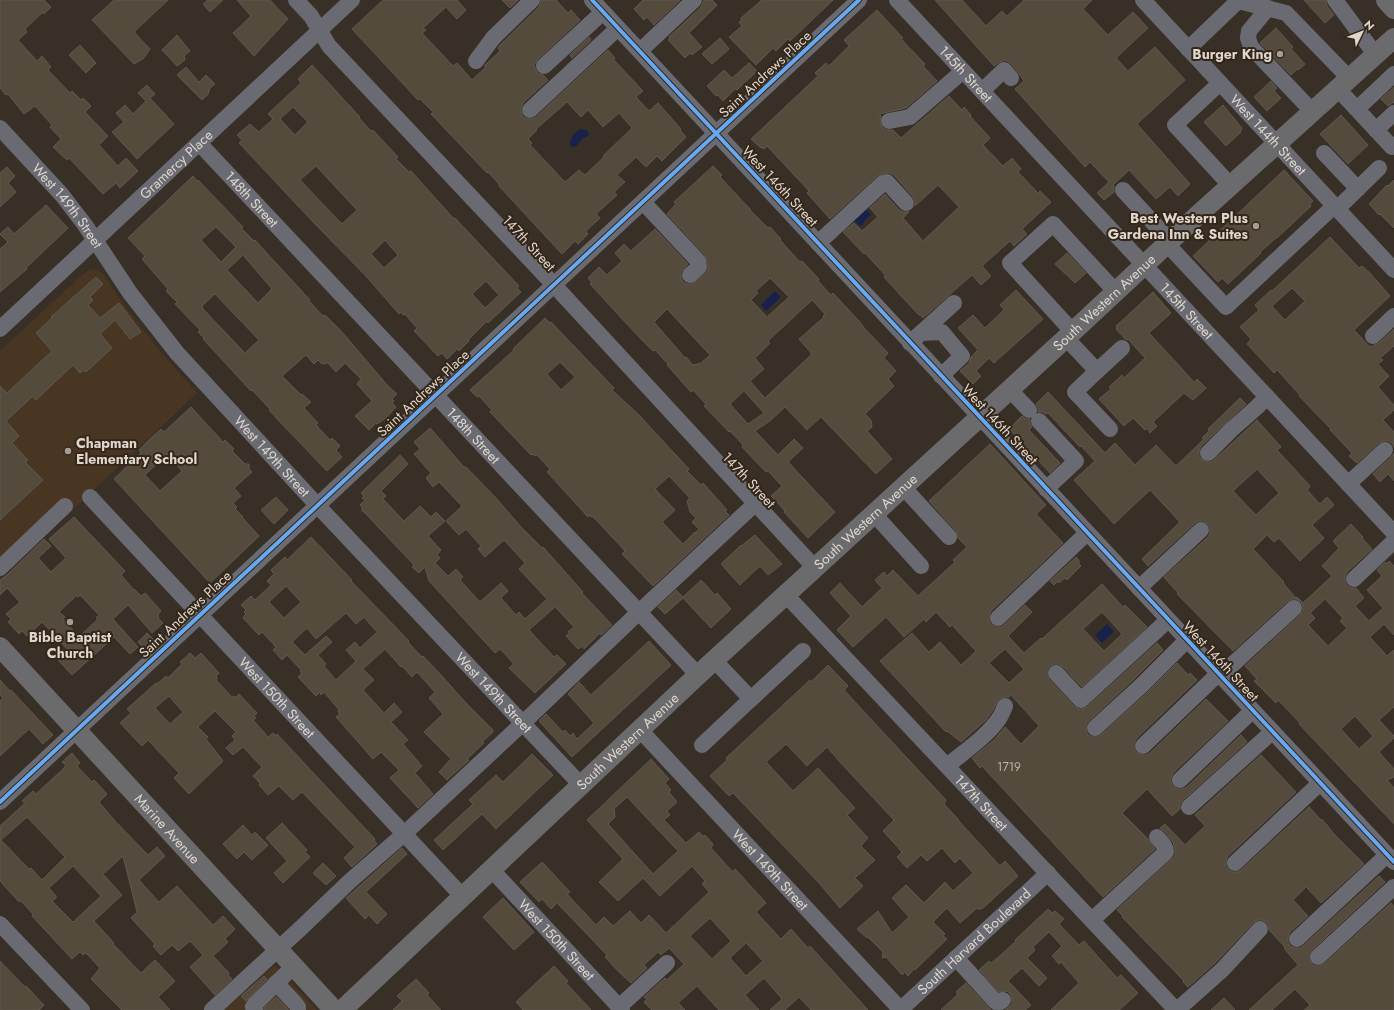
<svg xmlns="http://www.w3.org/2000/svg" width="1394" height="1010" viewBox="0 0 1394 1010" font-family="Jost,sans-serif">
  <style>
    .built { fill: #483623 }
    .water { fill: #182149 }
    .building { fill: #554b3c; stroke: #5f5850; fill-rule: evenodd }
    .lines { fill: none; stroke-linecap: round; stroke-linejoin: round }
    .minor { stroke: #6a6b72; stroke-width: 16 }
    .major { stroke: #6b6a6d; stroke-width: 20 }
    .cycleway-casing { stroke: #342618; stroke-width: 6 }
    .cycleway { stroke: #66a8f1; stroke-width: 4 }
    .poi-dot { fill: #a59c93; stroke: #342618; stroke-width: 1.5 }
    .labels { text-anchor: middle; stroke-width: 4; stroke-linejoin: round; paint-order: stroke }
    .number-label { font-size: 12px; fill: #bcb3a9 }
    .poi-label { font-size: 14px; font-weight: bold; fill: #dfd6cd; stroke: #342618; text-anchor: end }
    .street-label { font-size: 14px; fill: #dfd6cd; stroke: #342618 }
  </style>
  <rect width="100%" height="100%" fill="#383027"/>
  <path class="built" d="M91,269L97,270L103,274L126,308L160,351L197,393L0,578V351L83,274Z
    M275,965L317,1010H224Z"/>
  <path class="water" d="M580,129L587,130L589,134L588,136L582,139L577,146L572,147L570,144V141L573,135Z
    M866,209L871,214L863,223L864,224L860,226L854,220Z
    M775,291L781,297L766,311L761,305Z
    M1107,624L1114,631L1102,643L1095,635Z"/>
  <path class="building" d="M0,0H44L51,7L44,14L43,12L25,29L27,32L18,40L37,61L42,56L51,67L48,70L70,93L72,91L81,100L83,98L91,106L85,112L108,136L99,145L118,166L126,158L138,171L120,188L116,183L103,194L69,158L67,160L53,147L61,139L50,127L52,125L35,106L24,114L8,94L6,95L0,88Z
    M114,0H168L134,32L150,49L143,59L134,64L92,20Z
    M208,0H223L210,12L203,4Z
    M237,0H270L288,19L254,56L233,33L251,16Z
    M383,0H457L466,10L457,19L446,7L423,28L426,30L422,33L453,66L457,63L472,80L486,67L484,66L500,51L498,48L500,45L539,7L541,0H556L568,13L571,10L580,20L538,59L534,65L537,73L543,75L548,80L523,103L521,108V112L523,117L528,119H532L536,117L608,50L615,58L613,59L643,91L636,97L649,111L658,103L681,129L680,130L686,137L662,161L657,156L646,167L636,157L617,175L625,182L614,192L617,195L596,214L600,218L586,231L588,234L578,244L575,241L562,254L499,186V184L488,172L487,173L431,114L433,112L420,99L418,100L352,29ZM567,102L581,117L588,110L603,127L619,113L632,128L603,156L604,157L585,175L579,170L565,182L530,145L532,143L528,139L537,130L536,129Z
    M502,0H518L510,8Z
    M643,0H680L654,25L647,17L644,20L635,10L634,9Z
    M704,0H712L717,5L689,33L702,47L692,55L690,53L685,58L668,40L670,38L669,37L701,7Z
    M762,0H833L790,41L788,39L776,51L773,48L756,65L729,37L742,26L739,22L742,20L741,18Z
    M935,0H962L986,26L1002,11L1007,16L1024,0H1092L1083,9L1108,35L1133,12L1148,28L1116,58L1128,71L1155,47L1185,80L1137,124L1190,184L1178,196L1170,187L1156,199L1129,170L1113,185L1114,186V192L1104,200L1097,193L1109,182L1090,162L1085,167L1015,89L1024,81L1018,72L1011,64L1005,60L998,63L994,66Z
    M1304,0H1326L1327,6L1334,15L1325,23Z
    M877,10L903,38L901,39L925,64L923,66L937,81L906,108L879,114L881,116L880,122L882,127L886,130H893L901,138L949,96L962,110L964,107L971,115L970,116L990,138L983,145L1003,166L1012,158L1021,169L1018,172L1038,193L1040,191L1051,202L1022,229L1027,234L1014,246L1010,241L982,266L991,276L981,285L972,275L923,318L920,315H919L902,297L884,277L886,276L865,253L864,254L843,232L854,223L862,231L878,217L870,208L885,194L899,210L903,212H909L903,218L923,241L959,207L938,185L915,206V201L913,197L894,175L890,173H885L877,176L830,219L807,193L809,191L767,146L764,149L762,147L761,148L751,139L818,76L815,73L826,63L829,66L849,46L844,40Z
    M1276,28L1293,47L1291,49L1305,64L1298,70L1297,69L1291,75L1260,43Z
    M177,35L190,51L184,56L185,60L177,66L162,50Z
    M589,37L591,40L572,58L570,55Z
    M720,38L729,49L712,64L702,54Z
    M80,45L96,63L86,73L69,55Z
    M749,63L757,71L737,90L735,89L723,101L718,95L716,96L707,86L724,70L732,78Z
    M312,65L360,117L359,118L371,131L373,130L383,141L398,157L396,159L409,172L411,171L454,219L455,218L519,286L517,288L521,292L488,323L487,321L468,340L469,341L459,351L457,349L447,359L442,353L438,356L414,331L417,328L405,314L403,315L401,312L399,314L366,276L314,223L239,143L242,140L237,135L250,124L259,132L273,119L268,114L301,83L298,79ZM293,107L308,122L295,135L280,119ZM316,166L357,210L342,224L300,180ZM385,240L398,255L384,268L371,254ZM486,281L499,295L485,308L472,294Z
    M186,67L199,82L206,75L215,84L209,89L210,90L208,92L209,93L202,100L177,75Z
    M1271,81L1277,88L1274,91L1281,98L1267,111L1254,97Z
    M147,85L155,94L150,98L174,124L137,159L112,132L124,122L116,113L125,105L133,114L146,101L138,93Z
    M1394,87V102L1388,106L1381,99Z
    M1223,105L1242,128L1240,133L1226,146L1204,122Z
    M1341,115L1368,145L1348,164L1320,134Z
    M713,166L722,175L720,177L751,210H750L768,228L770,227L781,239L780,240L800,262L802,261L819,279L818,281L831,295L833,293L860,322L865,329L888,353L884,358L896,371L888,379L894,386L865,414L871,420L872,427L867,431L892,459L876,474L821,417L807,430L785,407L771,420L755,431L778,455L794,439L803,448L788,462L835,512L808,538L784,512L785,511L771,496L782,486L768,471L766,472L742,447L743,445L730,431L729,432L704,406L706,404L693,390L691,392L667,365L668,364L655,350L653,351L639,337L590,284L592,283L588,278L599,267L607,275L622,261L615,253L624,244L631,251L655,229L688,264L681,272V277L683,282L687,284H692L705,274L708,270V266L705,255L667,214L676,204L674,202ZM770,278L789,297L767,317L751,300L758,293L756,291ZM812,300L825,314L823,316L824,317L799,339L812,354L765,398L750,381L764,369L755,358L770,343L768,341ZM667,309L710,355L701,363L693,365L686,357L685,358L654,322ZM744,391L764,413L748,424L730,404Z
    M7,167L15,176L8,183L16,192L0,207V173Z
    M1284,170L1313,201L1310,204L1311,206L1277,238H1276L1260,252L1261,253L1228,284L1222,278L1218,282L1193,256Z
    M193,176L197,181L198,180L243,227L241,228L254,241L255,240L265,251L310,300L309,301L323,316L325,315L342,332L388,386L397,394L392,399L394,401L392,403L396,407L386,418L377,424L376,423L369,430L355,416L372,401L357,384L361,379L345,363L336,372L328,363L322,364L318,360L314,364L306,355L282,376L301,395L302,394L311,402L304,408L318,423L316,425L330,440L332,438L340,446L336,450L342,457L327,471L277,419L269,410L270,409L252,390L251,391L203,339L204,338L198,332L200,330L175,304L177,302L166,291L168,289L142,259L145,256L128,238ZM216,227L236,247L221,262L201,240ZM243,255L272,289L258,303L227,270ZM215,294L259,340L245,353L203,309L202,306Z
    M1394,180V228L1380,214L1379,215L1369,204L1387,185L1388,186Z
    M46,205L68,228L26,268L27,269L0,292V249L8,242L0,234L8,227L14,234Z
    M1330,237L1359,268L1362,266L1370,273L1390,296L1354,330L1370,347L1379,343L1394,329V346L1380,358L1383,360L1378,364L1389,376L1378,387L1394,405V410L1383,420L1394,432V447L1392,443L1388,441H1383L1379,443L1357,463L1349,456L1352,453L1330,430L1331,429L1299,396L1300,395L1277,370L1274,373L1247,344L1251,339L1240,327L1259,310L1255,305L1271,290L1272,291ZM1292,288L1305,301L1285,320L1272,306Z
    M1067,253L1086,273L1075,283L1055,264Z
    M96,277L103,284L90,297L93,300L88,305L100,318L119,303L141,332L130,339L115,320L100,334L112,348L86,372L84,370L80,373L73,365L36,400L33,396L6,421L19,436L12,443L28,460L25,462L43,480L0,520V386L7,393L52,351L36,333L52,318L51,317Z
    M1016,290L1043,319L994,363L989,358L976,371L981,376L973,384L960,371L969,363L971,357L978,350L958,328L973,315L985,328L1004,310L1000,305Z
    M1153,292L1171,313L1149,333L1194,382L1197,379L1206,388L1193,400L1184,393L1153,422L1157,426L1150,433L1147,428L1145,430L1133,418L1124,426L1099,399L1111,389L1109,387L1122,375L1124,378L1145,358L1128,339L1126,340L1116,329L1117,328L1116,326Z
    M545,318L550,323L551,322L614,388L612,390L638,414L689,469L687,471L701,485L703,483L727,510L725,511L729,515L653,586L622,554L625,551L597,521L592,516L591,517L590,515L588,517L547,472L550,469L537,455L535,456L533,454L531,455L490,412L492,410L479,396L477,397L470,390L514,350L513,349ZM560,362L575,377L561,390L547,374ZM669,476L690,498L687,501L690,512L696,518L692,522L699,529L696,532V534L695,532L683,544L662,522L675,510L655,489Z
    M1048,392L1105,453L1115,443L1135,465L1156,445L1176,466L1204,439L1202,438L1209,431L1208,429L1240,398L1246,404L1201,446L1199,451V456L1201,459L1206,462H1211L1214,460L1257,420L1281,447L1277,450L1310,486L1307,490L1320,504L1327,497L1334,505L1312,525L1324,538L1300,561L1279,538L1274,542L1267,535L1253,549L1284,582L1283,583L1296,598L1297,597L1303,603L1332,576L1322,566L1339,548L1333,541L1351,524L1363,537L1362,538L1372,549L1347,572L1345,576V581L1347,586L1352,588H1356L1364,598L1355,606L1369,621L1383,608L1367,590L1382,576L1377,570L1385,562L1387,564L1389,561L1394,566V635L1384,624L1370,637L1387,656L1394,650V707L1379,720L1394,736V738L1379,752L1394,769V777L1387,780L1394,788V824L1299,724L1300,723L1281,703L1278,700L1276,703L1254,681L1257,679L1245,666L1300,615L1303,610V606L1301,602L1296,599H1292L1288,601L1233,651L1182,599L1177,594L1178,593L1164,577L1208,537L1210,533V528L1208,524L1203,521H1198L1195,523L1148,566L1142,559L1180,522L1150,490L1114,524L1074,480L1095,461L1081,446L1080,447L1048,413L1046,414L1042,412H1038V407L1036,404ZM1257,469L1279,493L1256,515L1233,491ZM1325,599L1343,618L1340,621L1347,628L1328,646L1308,625L1315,618L1310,613ZM1355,716L1373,736L1359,749L1341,729Z
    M191,407L223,442L225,440L234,449L232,451L245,464H249V469L252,472L234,488L241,496L233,503L237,507L235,509L243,517H242L259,536L210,583L114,479L141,453L139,450L152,437L161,429L164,432ZM167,454L182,471L160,491L145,475Z
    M1022,416L1026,419H1030V423L1032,427L1029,430L1060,463L1050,473L1009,429Z
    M430,428L431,429L464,467H466L496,498L521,527L542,548L543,547L583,592L582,593L612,625L601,635L600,633L584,649L582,646L578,649L566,636L570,633L568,632L574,627L555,607L529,630L554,657L557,655L566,664L535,693L509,668L514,664L500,649L495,653L429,581L425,567L419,573L412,567L414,565L364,512L362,511V507L360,505L365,500L362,498L364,496L361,493L400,455L408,464L381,491L386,496L383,499L404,521L420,506L431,517L436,512L445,521L428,536L441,550L437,555L440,558L435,563L448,576L456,569L463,577L460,580L480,602L501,583L508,591L501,598L516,615L519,612L525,619L547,599L519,569L525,563L504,540L485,557L478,549L481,546L466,529L459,535L446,521L462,506L439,482L433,487L426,478L431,473L414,454L420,449L414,442Z
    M990,444L1046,505L1036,514L1063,543L991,611L989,616V621L991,624L996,627H1001L1004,625L1025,605L1032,612L1008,636L1024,653L1041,638L1042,639L1102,584L1123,607L1125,605L1147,627L1082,687L1063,667L1058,664H1054L1050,666L1047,670V675L1049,679L1074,706L1079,709H1083L1087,707L1157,643L1163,650L1135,678L1089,721L1086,725V730L1088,735L1093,737H1097L1101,735L1148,692L1177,663L1188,675L1190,673L1197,680L1136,739L1134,744V748L1136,752L1141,755H1146L1150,753L1206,699L1228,721L1173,773L1171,778V782L1173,786L1178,789H1183L1187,787L1241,735L1247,742L1183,800L1180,804V809L1172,816L1147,789L1122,813L1148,839L1155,849L1103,897L982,766L980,768L972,758L994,740L1005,727L1021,744L1039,726L1011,695L1009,697H1004L999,699L991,713L986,720L961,742L947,731L946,732L880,661L912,633L929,652L940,642L961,665L976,651L952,625L950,627L936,612L926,622L924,619L904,637L886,617L853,647L837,630L851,616L830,593L840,583L862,607L882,588L875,580L884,572L887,576L893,570L918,596L955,562L953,560L967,547L958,538L956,531L929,501ZM1102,612L1122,634L1104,651L1083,629ZM1005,649L1024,669L1009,683L989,663Z
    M1394,453V481L1388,474L1380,482L1373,474L1391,457Z
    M276,497L288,510L274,524L261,510Z
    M74,517L125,571L121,575L134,590V589L141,596L145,593L161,611L158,614L159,616L158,618L163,623L152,633L128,605L113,619L138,647L130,654L114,637L72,675L56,658L67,649L42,622L27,636L22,631L19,634L8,622L11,619L6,614L20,602L7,588L0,595V580L7,575L44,539L51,546L38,558L51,572L66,558L49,539ZM80,595L99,615L96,618L98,619L79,637L63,619L65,617L59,612L76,596L78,597Z
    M755,535L782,564L768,575L760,566L740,585L721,564L741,545V546Z
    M311,537L352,580L351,581L409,641L408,642L422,657L423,656L443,677L466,703L493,730V732L482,742L484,743L467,759L469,760L447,780L439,772L451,759L424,732L443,714L429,698L435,692L417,672L412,677L402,666L401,667L385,649L363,669L374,680L363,690L384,713L394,703L402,712L391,722L408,740L403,744L422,766L415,773L433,794L418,808L390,778L399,770L381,752L373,759L336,717L340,714L338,712L339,710L324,692L321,695L320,692L316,696L298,677L302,673L300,672L301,670L287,655L282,660L273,650L276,647L262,632L259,635L243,618L246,614L244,612L246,610L241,605L251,596L255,600L271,585L267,581L274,574L271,570L285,557L287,560ZM286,586L301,602L284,618L269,602ZM346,613L356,624L364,617L377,632L360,648L355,642L346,650L356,661L336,680L324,666L326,664L318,655L332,642L326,636L305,655L292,642L307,628L316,639Z
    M1076,557L1079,560V564L1081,566L1067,580L1065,578L1059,583L1058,581L1054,585L1050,581Z
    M701,580L715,595L717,593L731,609L711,628L683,598L665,614L658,607L676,590L683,597Z
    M147,633L154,640L145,649L138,642Z
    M649,641L671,665L572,757L539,721L546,714L563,732L565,730L570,736L573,733L577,739L594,723L568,694L579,682L591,695Z
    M190,653L195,658L201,653L219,673L216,676L217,678L216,680L232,697L234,696L235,698L239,694L257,713L254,716L256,718L253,720L268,737L273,733L276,736L277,734L375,839L374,840L377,844L352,867L344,858L355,847L302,792L293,800L279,786L268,795L259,785L260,783L253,776L262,767L243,747L233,755L226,748L235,740L232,736L236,732L215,711L198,727L208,737L206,739L223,761L189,794L174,778L179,773L148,740L142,746L120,723L131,713L127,709L156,683L157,684L166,676L168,678L182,664L180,662ZM169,696L183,712L170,724L155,708Z
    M828,665L848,686L844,690L946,800L944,804L958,819V820L1000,866L1005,861L1018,876L982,909L981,908L979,910L977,908L960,923L947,908L933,922L945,934L943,936L947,939L915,970L914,969L908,976L905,972L902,975L886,957L882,958L883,952L868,937L867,938L857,929L878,911L892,933L909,917L892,898L906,885L924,903L945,882L953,891L973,873L960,858L955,863L942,848L927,861L921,855L907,868L897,857L902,852L883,831L894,820L839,761L827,747L807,766L786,744L766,762L793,791L818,768L855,808L847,815L868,838L861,846L875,860L855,878L863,886L840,908L819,883L733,793L729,796L710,776L727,760L726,758L810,680L811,682Z
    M0,680L10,691L11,690L53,735L43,744L29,729L0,756V701L3,698L0,695Z
    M72,753L80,763L77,766L92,782L94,780L107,794L99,802L116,822L148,855L157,847L165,856L139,880L159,902L177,886L213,925L223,916L235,929L225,939L228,942L213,956L229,973L228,975L232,979L215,995L190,967L203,955L190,941L178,951L172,945L161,955L153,946L155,944L131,918L137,912L123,856L103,874L122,895L94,921L114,943L113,944L141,973L155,960L175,981L158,997L170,1010H122L91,979L100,968L87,954L85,953L83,955L80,952L72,959L32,916L33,914L20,900L19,902L0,881V826L25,803L22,801L33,791L36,794L64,768L66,765L62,762ZM27,817L65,857L42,880L31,868L29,869L1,840ZM73,866L101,896L73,922L52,901L56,898V896L49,888Z
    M532,754L553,775L496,829L482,814L443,850L434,840L473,804L469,800L496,775L503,782Z
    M1261,755L1296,792L1228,856L1226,861V866L1228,869L1232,872H1237L1241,870L1309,807L1321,820L1322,819L1334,834L1364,864L1321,903L1306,887L1293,900L1308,916L1290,932L1288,937V942L1290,946L1295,948H1300L1303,946L1379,876L1385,882L1312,950L1309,954V959L1311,963L1315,966H1320L1324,964L1391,903L1394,907V1010H1304L1310,1005L1295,989L1272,1010H1249L1298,965L1284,948L1285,947L1269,930V926L1266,922L1262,920H1258L1253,923L1215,963L1188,987L1183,982L1184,981L1122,917L1123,916L1117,910L1175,856V849L1173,842L1164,831L1160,828L1165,824L1185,845L1205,826L1195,815Z
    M651,759L669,779L665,783L671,790L669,792L677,802L667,811L670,815L664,820L686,843L699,832L704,837L705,835L713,844L711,848L733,872L735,869L737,871L766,903L756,912L781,939L791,929L808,948L810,946L868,1010H811L799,997L785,1010H770L782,999L764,978L745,995L759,1010H719L697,986L678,1003L685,1010H652L644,1002L647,999L644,997L665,978L667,980L684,964L669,948L661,955L658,952L644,965L647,968L631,983L619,972L605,957L607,955L557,903L551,909L542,899L539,902L520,882L542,862L570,892L567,894L596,925L604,917L613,926L630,911L641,923L649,915L666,933L681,919L709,892L702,884L705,881L692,866L660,896L643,878L618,901L599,882L623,859L587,820ZM627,797L678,851L653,874L608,824L615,817L614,809ZM710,918L731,941L712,959L690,936ZM746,943L763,961L746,976L730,958Z
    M282,823L307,850L305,852L310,857L283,883L274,873L287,861L266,838Z
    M243,825L252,835L255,832L268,845L252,860L244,852L237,859L223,844Z
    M402,848L407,854L366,892L387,914L377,924L369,915L365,919L346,898Z
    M323,863L336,876L326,885L313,873Z
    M503,898L534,932L514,950L483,917Z
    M1048,909L1052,913L1055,911L1064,919L1059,924L1079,945L1084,941L1117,978L1121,975L1138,993L1119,1010H1051L1079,983L1061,962L1059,964L1052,956L1062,946L1049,932L1033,947L1035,950L1027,958L1047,978L1039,986L1022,968L1008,981L1031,1005L1025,1010H1005L1012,1004V1000L1011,995L1007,991L999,992L979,970L989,961L991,963L1001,955L1016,941L1015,940Z
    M0,961L25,987L26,986L44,1005L39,1010H0Z
    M554,966L568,981L566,983L591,1010H523L516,1002Z
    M264,976L267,979L246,1001L241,996Z
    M416,979L429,993L427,995L441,1010H393L402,1001L397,996Z
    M966,983L989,1008L991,1010H941L958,994L956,992Z
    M276,997L288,1009V1010H264V1008Z
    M1224,998L1235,1010H1211Z"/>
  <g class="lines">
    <g class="minor">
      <path d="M296,0L311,16L329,46L554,285L815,568"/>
      <path d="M592,0L1394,862"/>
      <path id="s1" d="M897,0L1394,533"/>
      <path id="s2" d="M1143,0L1394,270"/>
      <path d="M1335,0L1375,54"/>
      <path d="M1268,8L1249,31L1248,38L1251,47L1312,111"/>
      <path d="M1188,49L1238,1L1286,13L1349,78"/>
      <path d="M640,51L694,0"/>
      <path d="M476,61L493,38L532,0"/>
      <path d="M544,66L603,12"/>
      <path d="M1220,83L1175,125L1230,185"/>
      <path d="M1337,88L1392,147L1394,145"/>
      <path d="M982,91L1004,70L1011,78"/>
      <path d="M1357,109L1394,74"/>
      <path d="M530,110L618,28"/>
      <path d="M889,121L910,117L963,71"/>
      <path id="s3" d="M0,128L62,195L85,225L130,293L177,353L317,505L581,785"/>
      <path d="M1376,130L1394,113"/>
      <path id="s4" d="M199,143L698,675"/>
      <path d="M1324,153L1358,189"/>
      <path d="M1123,190L1170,241"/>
      <path d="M643,202L698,261L699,267L690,275"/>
      <path d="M1337,209L1379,168"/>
      <path d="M818,243L883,183L887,182L906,203"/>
      <path d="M1167,244L1226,307L1334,206"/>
      <path id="s5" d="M0,329L352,0"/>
      <path d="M1073,332L1010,263L1053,224L1116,292"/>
      <path d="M921,333L954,303"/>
      <path d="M1373,336L1394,316"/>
      <path d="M1066,338L1097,371L1075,392L1110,429"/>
      <path d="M910,343L921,333L942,332L962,356L941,376"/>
      <path d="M1097,371L1122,348"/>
      <path d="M1009,389L1029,410"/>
      <path d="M1039,421L1076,461L1046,489"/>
      <path d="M1208,453L1231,430L1257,407L1267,397"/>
      <path d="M1348,484L1385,450"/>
      <path d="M903,487L949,537"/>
      <path id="s6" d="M90,497L463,897"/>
      <path d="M874,514L921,566"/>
      <path d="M0,568L65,506"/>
      <path d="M1354,579L1394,541"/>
      <path d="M1139,588L1201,530"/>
      <path id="s7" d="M786,595L1176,1010"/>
      <path d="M998,618L1087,533"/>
      <path d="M1056,673L1081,700L1168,620"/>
      <path d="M1220,676L1294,608"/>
      <path d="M751,699L803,651"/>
      <path d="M1095,728L1142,685L1187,640"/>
      <path id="s8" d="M640,730L901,1010"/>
      <path d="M702,745L751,699L714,660"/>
      <path d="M1143,746L1218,674"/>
      <path d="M947,766C965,751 985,738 998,720C1001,716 1003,711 1005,706"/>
      <path d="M1180,780L1252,711"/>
      <path d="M0,802C286,534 574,268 859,0"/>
      <path d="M1189,807L1272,732"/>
      <path d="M1235,863L1320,783"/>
      <path id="s9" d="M492,870L622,1010"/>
      <path d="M1092,920L1166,852C1166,846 1161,842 1157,837"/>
      <path d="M0,924L82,1010"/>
      <path d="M1297,939L1387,855"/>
      <path d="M1318,957L1394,887"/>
      <path d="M956,958L996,1002H1000L1003,1000"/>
      <path d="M276,983L295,1003L298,1007V1010"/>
      <path d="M619,1007L667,963"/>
      <path d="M212,1010L302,927L350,881L404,834L523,723L639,612L756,503"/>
      <path d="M255,1010L253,1007L255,1004L294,966"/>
      <path id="s10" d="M900,1010L1048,873"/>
      <path d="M1177,1010L1222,970L1260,929"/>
    </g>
    <g class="major">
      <path d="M1386,0L1394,9"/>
      <path id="s11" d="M0,647L334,1010"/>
      <path id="s12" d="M342,1010L698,675L1066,338L1199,214L1394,38"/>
    </g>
    <g class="cycleway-casing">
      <path id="cycleway" d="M592,0L1394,862
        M0,802C286,534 574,268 859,0"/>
    </g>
    <use href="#cycleway" class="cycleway"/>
  </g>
  <g class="poi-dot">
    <circle cx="1280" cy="54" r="4"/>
    <circle cx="1256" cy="226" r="4"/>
    <circle cx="68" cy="451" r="4"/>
    <circle cx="70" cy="622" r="4"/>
  </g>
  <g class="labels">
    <g class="number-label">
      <text x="1009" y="771">1719</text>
    </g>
    <g class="poi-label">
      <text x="1272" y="59">Burger King</text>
      <text x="1248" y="223">Best Western Plus<tspan x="1248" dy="16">Gardena Inn &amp; Suites</tspan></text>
      <text x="76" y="448" text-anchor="start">Chapman<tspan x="76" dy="16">Elementary School</tspan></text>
      <text x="70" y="642" text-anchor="middle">Bible Baptist<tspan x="70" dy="16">Church</tspan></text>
    </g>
    <g class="street-label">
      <text dy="5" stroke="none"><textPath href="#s1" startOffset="101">145th Street</textPath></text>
      <text transform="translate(765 74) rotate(-43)" y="5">Saint Andrews Place</text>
      <text dy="5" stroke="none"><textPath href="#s2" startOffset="184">West 144th Street</textPath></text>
      <text dy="5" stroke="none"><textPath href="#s5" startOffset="241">Gramercy Place</textPath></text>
      <text transform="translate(780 186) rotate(47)" y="5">West 146th Street</text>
      <text dy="5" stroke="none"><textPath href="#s4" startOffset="77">148th Street</textPath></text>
      <text dy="5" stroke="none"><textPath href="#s3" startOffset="103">West 149th Street</textPath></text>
      <text transform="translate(529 243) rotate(47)" y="5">147th Street</text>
      <text dy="5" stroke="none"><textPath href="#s12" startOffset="1040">South Western Avenue</textPath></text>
      <text dy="5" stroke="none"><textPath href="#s1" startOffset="425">145th Street</textPath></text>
      <text transform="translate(423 393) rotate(-43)" y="5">Saint Andrews Place</text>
      <text transform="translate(1000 424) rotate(47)" y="5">West 146th Street</text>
      <text dy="5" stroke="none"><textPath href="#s4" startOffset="401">148th Street</textPath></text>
      <text dy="5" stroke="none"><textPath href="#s3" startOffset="427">West 149th Street</textPath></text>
      <text transform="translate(749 480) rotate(47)" y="5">147th Street</text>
      <text dy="5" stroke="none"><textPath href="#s12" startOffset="716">South Western Avenue</textPath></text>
      <text transform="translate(185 614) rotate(-43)" y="5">Saint Andrews Place</text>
      <text transform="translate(1221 661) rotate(47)" y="5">West 146th Street</text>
      <text dy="5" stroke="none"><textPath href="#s3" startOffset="751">West 149th Street</textPath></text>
      <text dy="5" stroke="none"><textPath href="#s6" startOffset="274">West 150th Street</textPath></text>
      <text dy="5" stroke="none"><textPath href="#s12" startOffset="392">South Western Avenue</textPath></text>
      <text dy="5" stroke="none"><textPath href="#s7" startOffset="285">147th Street</textPath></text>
      <text dy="5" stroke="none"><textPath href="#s11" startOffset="247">Marine Avenue</textPath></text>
      <text dy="5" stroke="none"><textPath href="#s8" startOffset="191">West 149th Street</textPath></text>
      <text dy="5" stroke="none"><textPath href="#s9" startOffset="95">West 150th Street</textPath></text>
      <text dy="5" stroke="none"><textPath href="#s10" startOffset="101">South Harvard Boulevard</textPath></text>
    </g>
  </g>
  <g transform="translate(1362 32) rotate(47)" stroke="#342618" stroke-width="3" paint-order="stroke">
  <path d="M0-3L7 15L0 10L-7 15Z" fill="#dfd6cd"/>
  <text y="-6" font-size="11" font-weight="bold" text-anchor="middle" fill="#dfd6cd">N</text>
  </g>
</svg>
